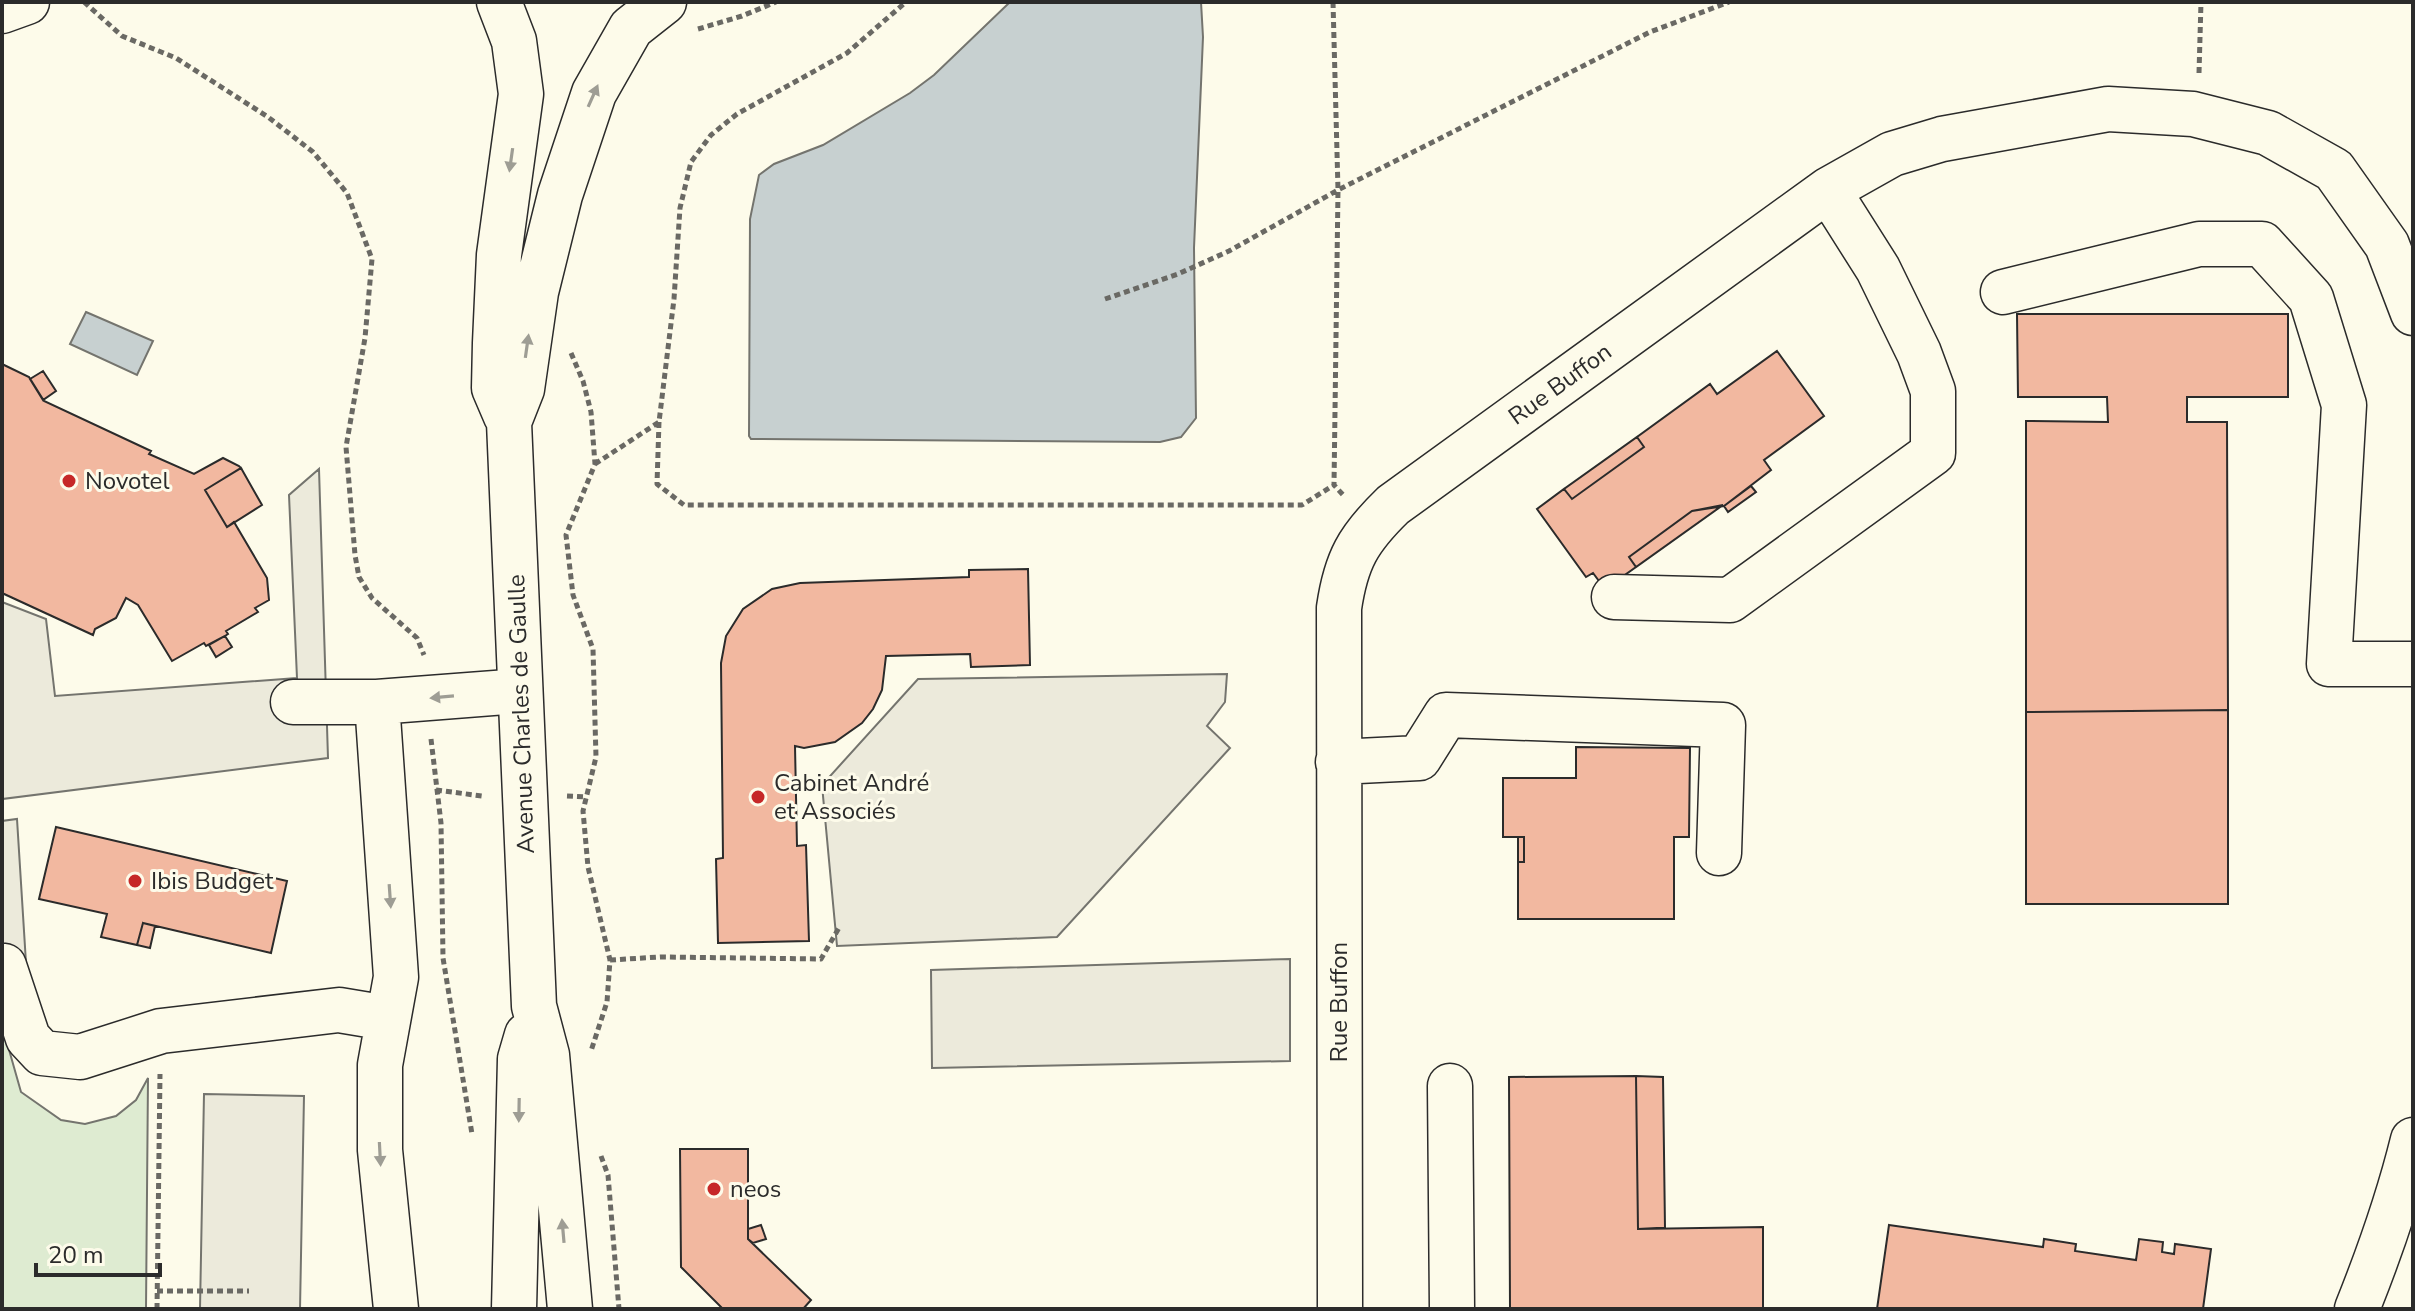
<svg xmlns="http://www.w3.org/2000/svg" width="2415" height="1311" viewBox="0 0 2415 1311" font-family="'Nunito Sans',sans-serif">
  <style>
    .green { fill: #deebd1; stroke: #74746e; stroke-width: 2 }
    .parking { fill: #eceadb; stroke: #74746e; stroke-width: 2 }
    .water { fill: #c7d0d0; stroke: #74746e; stroke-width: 2 }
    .building { fill: #f2b8a0; stroke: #2b2b2b; stroke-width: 2 }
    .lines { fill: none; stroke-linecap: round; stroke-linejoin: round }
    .minor-casing { stroke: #2b2b2b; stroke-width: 47 }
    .major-casing { stroke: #2b2b2b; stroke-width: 47 }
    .path { stroke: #6a6964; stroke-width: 5; stroke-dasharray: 6 4; stroke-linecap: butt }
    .minor { stroke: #fdfbea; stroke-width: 44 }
    .major { stroke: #fdfbea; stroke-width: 44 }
    .oneway { fill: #9e9d94 }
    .poi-dot { fill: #c62828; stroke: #fdfbea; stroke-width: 3 }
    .labels { text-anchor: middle; stroke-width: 6; stroke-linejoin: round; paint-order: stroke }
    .street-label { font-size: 24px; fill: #2b2b2b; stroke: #fdfbea }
    .poi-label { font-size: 24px; fill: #2b2b2b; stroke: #fdfbea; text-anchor: start }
  </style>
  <rect width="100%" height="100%" fill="#fdfbea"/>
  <path class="green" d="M2,1025L21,1092L61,1120L85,1124L116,1116L136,1100L148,1078L146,1309H2Z"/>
  <path class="parking" d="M319,469L328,758L2,799V602L46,619L55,696L297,678L289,495Z
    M1227,674L1225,702L1207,726L1230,748L1057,937L837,946L822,785L918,679Z
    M17,819L29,1011L2,1015V821Z
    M1290,959V1061L932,1068L931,970Z
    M204,1094L304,1096L300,1309H200Z"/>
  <path class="water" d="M1010,2H1201L1203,37L1194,248L1196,418L1181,437L1160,442L751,439L749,436L750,219L759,175L774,164L823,145L910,93L934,75Z
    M86,312L153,341L137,375L70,344Z"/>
  <path class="building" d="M2017,314H2288V397H2187V422H2227L2228,710L2026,712V421L2108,422L2107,397H2018Z
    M1777,351L1824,416L1764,460L1771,470L1724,506L1692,511L1629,557L1636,567L1605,589L1593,573L1586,577L1537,509L1564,489L1572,499L1644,447L1637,437L1710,384L1717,394Z
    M2,364L29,377L44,401L151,451L149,454L194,474L223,458L239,466L241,468L205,490L227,527L234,522L267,578L269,600L255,608L258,612L226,631L228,634L225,636L206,646L204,643L172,661L138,605L126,598L116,618L95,629L93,635L2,593Z
    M43,371L56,391L43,400L30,379Z
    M1637,437L1644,447L1572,499L1564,489Z
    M241,468L262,505L227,527L205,490Z
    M1751,486L1756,492L1728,512L1724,506Z
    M1723,505L1636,567L1629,557L1692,511Z
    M1028,569L1030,665L971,667L970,654L886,656L882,690L873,709L862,723L835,742L804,748L795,746L797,846L806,845L809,941L718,943L716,859L723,858L721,663L726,636L743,609L772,589L800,583L969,577V570Z
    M225,636L232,647L216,657L209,645Z
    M2228,710V904H2026V712Z
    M1576,747L1690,748L1689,837H1674V919H1518V862H1524V837H1503V778H1576Z
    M56,827L287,881L271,953L143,923L137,945L101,937L107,914L39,899Z
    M1518,837H1524V862H1518Z
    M143,923L155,926L150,948L137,945Z
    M1636,1076L1663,1077L1665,1228L1638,1229Z
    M1636,1076L1638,1229L1763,1227V1309H1510L1509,1077Z
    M680,1149H748V1239L811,1300L803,1309H723L681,1267Z
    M761,1225L766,1239L753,1243L748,1239V1229Z
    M1889,1225L2043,1247L2044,1239L2076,1244L2075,1251L2136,1260L2139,1239L2163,1242L2162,1252L2174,1254L2175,1244L2211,1249L2203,1309H1877Z"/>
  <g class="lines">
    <g class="minor-casing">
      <path id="minor" d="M2003,292L2199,244H2262L2311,298L2344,405L2329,664H2413
        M1614,597L1730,600L1933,453V391L1919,353L1878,269L1828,190
        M293,702H377
        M1338,762L1419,758L1446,715L1723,725L1719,853
        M4,966L28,1038L42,1053L80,1057L161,1031L339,1010L387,1018
        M1450,1086L1452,1309
        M396,1309L380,1150V1065L396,977L377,702L520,691
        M1340,1309L1339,608C1346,560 1358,539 1393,505L1828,190L1892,154L1942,139L2108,109L2193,114L2268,133L2334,170L2387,245L2413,313
        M2357,1309C2379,1254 2399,1197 2413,1140"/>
    </g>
    <g class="major-casing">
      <path id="major" d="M499,2L514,41L521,94L499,255L495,343L494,388L506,416
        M2,11L27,2
        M514,1309L520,1059L527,1035
        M570,1309L547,1055L534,1006L509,422L522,389L536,292L560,195L594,93L631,28L664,2"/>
    </g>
    <path class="path" d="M84,2L122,36L176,58L268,117L313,152L347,193L372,259L365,338L346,447L355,555L359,577L372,598L417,638L424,655
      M1333,2L1338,190L1334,485L1344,496
      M698,29L742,16L776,2
      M2199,73L2201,2
      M1105,299L1178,274L1229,251L1338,190L1650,32L1729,2
      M571,353L583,381L591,412L595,464L566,535L573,595L593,649L596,757L583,811L588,867L610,960L607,1002L591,1051
      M659,422L657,484L684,505H1302L1334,485
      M595,464L659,422L674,299L680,208L691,162L711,135L737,114L847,53L906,2
      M431,739L441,823L443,958L472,1134
      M436,790L482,796
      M567,796L586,797
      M610,960L660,957L821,959L840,926
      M601,1156L608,1175L619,1309
      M157,1291H249
      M157,1309L160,1074"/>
    <use href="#minor" class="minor"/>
    <use href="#major" class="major"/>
  </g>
  <defs><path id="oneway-solid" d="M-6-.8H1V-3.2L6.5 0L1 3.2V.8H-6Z" transform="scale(2)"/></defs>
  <g class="oneway">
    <use href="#oneway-solid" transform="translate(593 96) rotate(-66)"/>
    <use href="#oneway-solid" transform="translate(511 160) rotate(98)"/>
    <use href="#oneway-solid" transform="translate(527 346) rotate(-82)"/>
    <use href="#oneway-solid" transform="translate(442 697) rotate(175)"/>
    <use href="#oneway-solid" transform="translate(390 896) rotate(86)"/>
    <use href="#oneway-solid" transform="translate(519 1110) rotate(91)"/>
    <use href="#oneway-solid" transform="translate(380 1154) rotate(87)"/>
    <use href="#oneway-solid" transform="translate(563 1231) rotate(-95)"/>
  </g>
  <g class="poi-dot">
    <circle cx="69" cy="481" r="8"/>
    <circle cx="758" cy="797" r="8"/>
    <circle cx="135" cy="881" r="8"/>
    <circle cx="714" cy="1189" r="8"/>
  </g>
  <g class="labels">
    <g class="street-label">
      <text transform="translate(1560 384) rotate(-36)" y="8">Rue Buffon</text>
      <text transform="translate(521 714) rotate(-92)" y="8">Avenue Charles de Gaulle</text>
      <text transform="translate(1339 1002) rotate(-90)" y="8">Rue Buffon</text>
    </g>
    <g class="poi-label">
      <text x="85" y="489">Novotel</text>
      <text x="774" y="791">Cabinet André<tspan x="774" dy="28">et Associés</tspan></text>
      <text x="151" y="889">Ibis Budget</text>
      <text x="730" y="1197">neos</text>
    </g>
  </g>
  <rect width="2415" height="1311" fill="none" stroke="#2b2b2b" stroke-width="8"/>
  <path d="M36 1263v12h124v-12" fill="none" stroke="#2b2b2b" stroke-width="4"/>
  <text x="48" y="1263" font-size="24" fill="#2b2b2b" stroke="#fdfbea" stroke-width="6" paint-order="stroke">20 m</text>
</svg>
